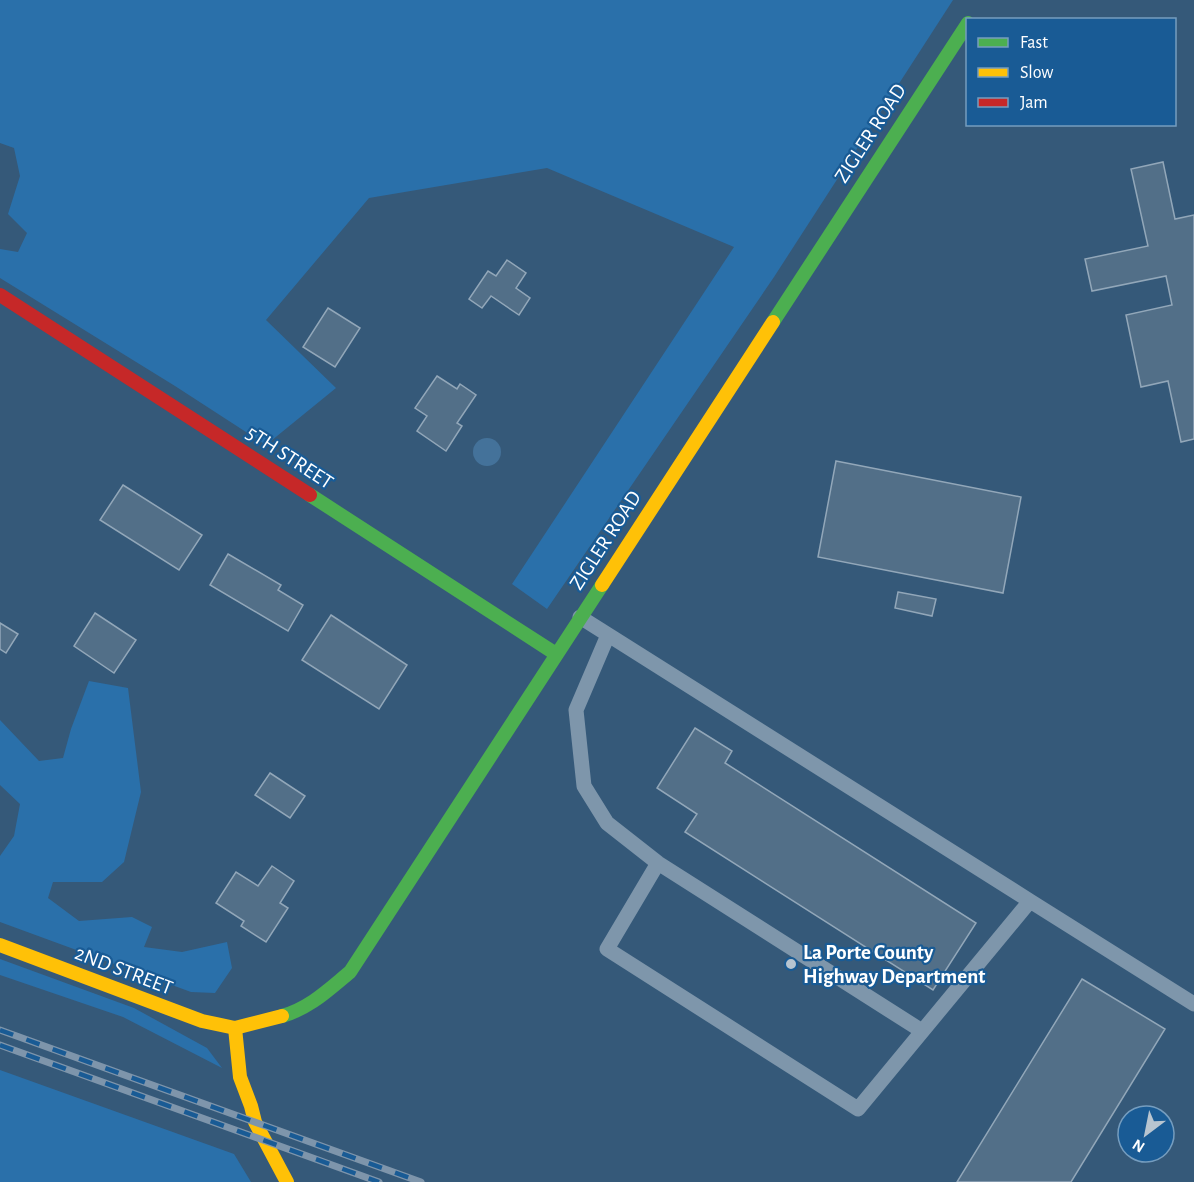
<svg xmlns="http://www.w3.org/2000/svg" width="1194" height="1182" viewBox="0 0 1194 1182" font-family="'Alegreya Sans',sans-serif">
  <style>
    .green { fill: #2a70aa }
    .water { fill: #44729a }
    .building { fill: #526f88; stroke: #92a7b9; stroke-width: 1.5 }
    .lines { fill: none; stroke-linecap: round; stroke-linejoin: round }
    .lane { stroke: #7e96ab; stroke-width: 15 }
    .fast { stroke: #4caf50; stroke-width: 14 }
    .slow { stroke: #ffc107; stroke-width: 14 }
    .jam { stroke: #c62828; stroke-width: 14 }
    .rail-casing { stroke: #7e95ab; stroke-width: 7 }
    .rail { stroke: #195b95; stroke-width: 4.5; stroke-dasharray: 14; stroke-linecap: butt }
    .poi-dot { fill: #b8c5d0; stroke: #195b95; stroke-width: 2 }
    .labels { text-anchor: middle; stroke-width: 4.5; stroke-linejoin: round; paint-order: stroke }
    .street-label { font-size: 21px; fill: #fff; stroke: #195b95 }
    .poi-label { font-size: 21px; font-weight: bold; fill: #fff; stroke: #195b95; text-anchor: start }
  </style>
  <rect width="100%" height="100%" fill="#355979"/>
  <path class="green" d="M0,0H953L774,277L547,609L512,584L734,247L547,168L369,198L266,320L336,388L266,445L175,386L0,278V249L18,252L27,233L8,214L20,176L14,148L0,143Z
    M89,681L128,688L141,792L124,862L102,882H53L48,898L79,921L132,917L152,927L144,947L182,952L227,942L232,968L215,993L191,992L0,922V856L14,836L20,804L0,785V720L39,761L63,758L71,729Z
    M0,959L134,1008L207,1048L222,1068L123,1017L0,975Z
    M0,1070L234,1154L251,1182H0Z"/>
  <path class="water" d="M473 452a14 14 0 1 1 28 0a14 14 0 1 1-28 0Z"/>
  <path class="building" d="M1163,162L1175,219L1194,215V439L1181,442L1168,381L1141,387L1126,315L1172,305L1166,276L1092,291L1085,259L1148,246L1131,169Z
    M507,260L526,273L516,288L530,298L519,315L491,296L482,308L469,299L488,271L496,276Z
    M328,308L360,328L335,367L303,347Z
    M437,376L457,389L460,384L476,395L457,423L462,426L446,451L417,431L427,416L415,408Z
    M836,461L1021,497L1003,593L818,557Z
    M123,485L202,535L179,570L100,520Z
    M228,554L281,585L278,590L303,605L288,631L210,585Z
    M898,592L936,599L932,616L895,608Z
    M95,613L136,640L114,673L74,646Z
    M331,615L407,665L379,709L302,660Z
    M0,623L18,634L6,653L0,649Z
    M695,728L732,751L725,763L976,923L933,990L685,832L697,814L657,788Z
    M270,773L305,796L290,818L255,795Z
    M272,866L294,881L280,903L288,908L266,942L241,926L244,921L216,903L236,872L258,886Z
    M1082,979L1165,1029L1071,1182H957Z"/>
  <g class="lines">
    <path class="lane" d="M580,617L1030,901L858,1109L607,949L658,863
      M608,635L576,710L584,786L607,823L658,863L922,1031
      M1030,901L1194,1004"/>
    <path class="fast" d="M773,322L968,23
      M310,495L556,654
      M282,1016C310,1008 328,990 350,972L602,585"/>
    <path class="slow" d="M602,585L773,322
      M0,945L202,1021L235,1028L282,1016
      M235,1028L240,1077L251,1106L255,1122L287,1182"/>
    <path class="jam" d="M0,295L310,495"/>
    <g class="rail-casing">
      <path id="rail" d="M0,1030L421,1182
        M0,1045L379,1182"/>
    </g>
    <use href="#rail" class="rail"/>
  </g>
  <circle class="poi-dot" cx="791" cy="964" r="6"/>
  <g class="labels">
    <g class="street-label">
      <text transform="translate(870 133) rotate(-57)" y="7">ZIGLER ROAD</text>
      <text transform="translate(290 457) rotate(33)" y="7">5TH STREET</text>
      <text transform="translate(605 540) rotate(-57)" y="7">ZIGLER ROAD</text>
      <text transform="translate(124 970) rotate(21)" y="7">2ND STREET</text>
    </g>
    <g class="poi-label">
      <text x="803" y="959">La Porte County<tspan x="803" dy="24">Highway Department</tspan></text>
    </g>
  </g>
  <rect x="966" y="18" width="210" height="108" fill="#195b95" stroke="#759dbf" stroke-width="1.5"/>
  <rect x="978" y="38" width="30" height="9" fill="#4caf50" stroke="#759dbf" stroke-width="1.5"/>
  <text x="1020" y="48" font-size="18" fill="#ffffff">Fast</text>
  <rect x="978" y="68" width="30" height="9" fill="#ffc107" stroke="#759dbf" stroke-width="1.5"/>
  <text x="1020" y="78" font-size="18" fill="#ffffff">Slow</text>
  <rect x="978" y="98" width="30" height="9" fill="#c62828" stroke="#759dbf" stroke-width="1.5"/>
  <text x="1020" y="108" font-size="18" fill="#ffffff">Jam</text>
  <g transform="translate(1146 1134) rotate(212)"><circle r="28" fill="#195b95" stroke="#759dbf" stroke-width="1.5"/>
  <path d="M0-4.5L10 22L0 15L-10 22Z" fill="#b8c5d0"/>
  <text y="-9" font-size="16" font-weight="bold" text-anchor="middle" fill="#ffffff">N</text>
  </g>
</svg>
